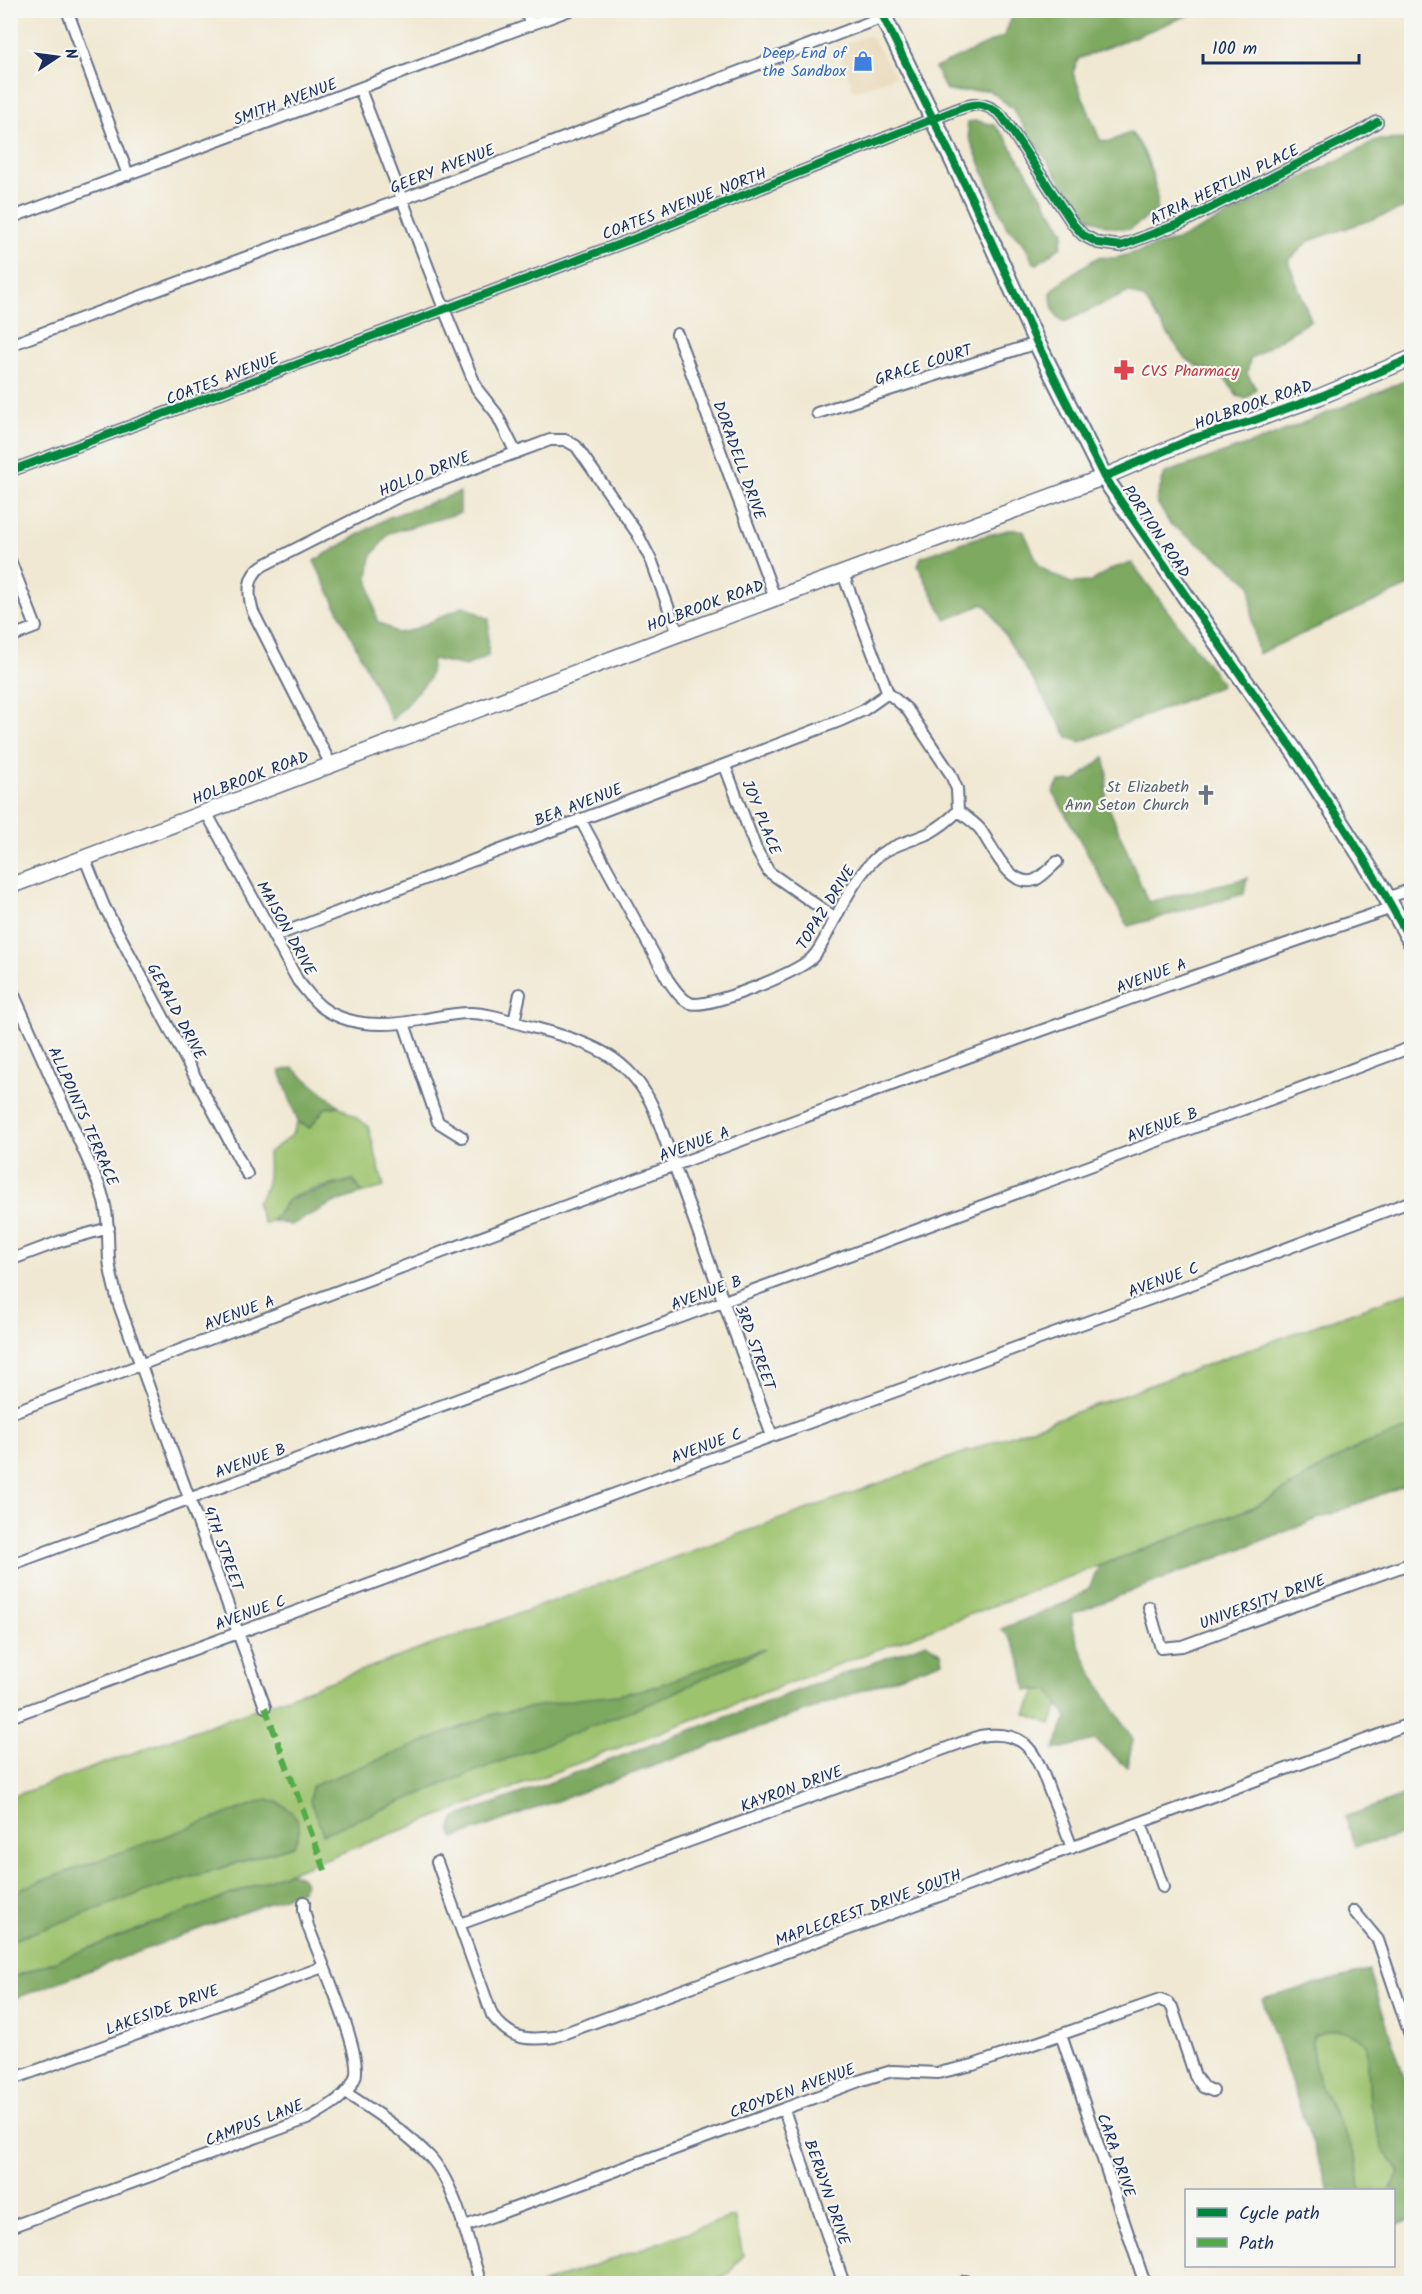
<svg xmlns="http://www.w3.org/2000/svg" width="1422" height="2294" viewBox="0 0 1422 2294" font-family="Kalam,sans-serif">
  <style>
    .built { fill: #e9d9ba }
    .green { fill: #9ec36e; stroke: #5c7966; stroke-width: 1.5 }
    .forest { fill: #7ea961; stroke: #4c6c60; stroke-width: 1.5 }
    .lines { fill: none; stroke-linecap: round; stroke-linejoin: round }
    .street-casing { stroke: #667087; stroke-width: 14 }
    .secondary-casing { stroke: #667087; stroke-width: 18 }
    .primary-casing { stroke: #667087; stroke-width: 20 }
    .street { stroke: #fff; stroke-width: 10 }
    .secondary { stroke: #fff; stroke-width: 15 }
    .primary { stroke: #fff; stroke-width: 16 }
    .quiet { stroke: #52ab49; stroke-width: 6; stroke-dasharray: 12 6; stroke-linecap: butt }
    .cycleway-casing { stroke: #f6f6f2; stroke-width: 11 }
    .cycleway { stroke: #00873e; stroke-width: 8 }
    .labels { text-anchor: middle; stroke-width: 4.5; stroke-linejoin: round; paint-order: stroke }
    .shop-label { font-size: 16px; fill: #366cbe; stroke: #f6f6f2; text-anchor: end }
    .street-label { font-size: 16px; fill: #1b2f5e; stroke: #f6f6f2 }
    .health-label { font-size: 16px; fill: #be3a42; stroke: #f6f6f2; text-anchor: start }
    .worship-label { font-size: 16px; fill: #5b616d; stroke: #f6f6f2; text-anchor: end }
  </style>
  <rect width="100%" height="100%" fill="#f6f6f2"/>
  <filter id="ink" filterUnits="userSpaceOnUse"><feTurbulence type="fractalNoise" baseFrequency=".0167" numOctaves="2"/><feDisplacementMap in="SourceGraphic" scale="12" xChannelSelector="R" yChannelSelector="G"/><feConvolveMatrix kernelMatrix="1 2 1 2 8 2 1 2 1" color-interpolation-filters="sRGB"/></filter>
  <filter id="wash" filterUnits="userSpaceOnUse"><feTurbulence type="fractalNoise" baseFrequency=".008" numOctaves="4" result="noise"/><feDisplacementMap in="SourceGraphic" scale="24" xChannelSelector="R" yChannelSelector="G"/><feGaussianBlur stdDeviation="1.35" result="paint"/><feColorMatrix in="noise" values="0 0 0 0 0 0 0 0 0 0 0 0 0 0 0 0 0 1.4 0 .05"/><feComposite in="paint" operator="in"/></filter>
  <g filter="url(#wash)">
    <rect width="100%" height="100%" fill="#f0e8d2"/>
    <path class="built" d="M867,36L873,39L896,76L854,91L837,47Z"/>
    <path class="green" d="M339,1106L368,1126L384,1187L363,1193L353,1180C338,1184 302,1190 290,1199C278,1207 281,1219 264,1224L256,1203C270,1188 269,1172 268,1153L291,1136L298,1122L310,1128L325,1108Z
      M1411,1291V1429L1357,1447L1259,1505L11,1978V1797Z
      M1041,1678L1065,1691L1051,1724L1026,1714Z
      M1330,2030H1348L1367,2044L1370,2104L1383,2150L1400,2172L1389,2190H1362L1338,2120L1320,2088L1312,2054L1313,2036Z
      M734,2216L743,2255L729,2273L712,2283L541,2284Z"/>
    <path class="forest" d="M1011,11H1199L1078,59L1073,73L1100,140L1110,142L1130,132C1146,147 1159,188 1157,210L1130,229C1108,228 1093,223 1078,207L1012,108L989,90L954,92L946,90L935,68L1004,36L1013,15Z
      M977,121L994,125L1005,137L1064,232L1061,246L1037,264L1033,262L1023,242L1007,228L969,137L967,122Z
      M1411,139V206L1309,241L1288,261L1311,320L1250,359L1247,374L1256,389L1246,399L1237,396L1228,382L1215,372L1197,366L1185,358L1153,313L1145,299L1129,292L1064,322C1053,315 1051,305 1051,292L1067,277L1098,257L1116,258L1180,239L1378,140Z
      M1411,378V585L1258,654L1252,620L1251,585L1224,562L1170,524L1156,501L1165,473L1267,438Z
      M460,492V513L389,533L371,557L368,578L377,621L397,633L413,630L464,606L489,619L488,656L466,666L432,659L429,679L392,720L314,561L387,518Z
      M1008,530H1023L1039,565L1051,574L1071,583L1091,582L1113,568L1132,563L1220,681L1221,686L1080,742L1068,737L987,606L983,604L946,620L918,566L921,557L969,540Z
      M1104,757L1107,771L1106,800L1148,902L1247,878L1244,894L1128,926L1053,792L1059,782L1075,781Z
      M293,1068L339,1106L325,1108L310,1128L298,1122L280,1071Z
      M353,1180L363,1193L333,1203L291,1225L273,1221L289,1199Z
      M1411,1428V1483L1072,1614C1071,1650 1115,1708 1133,1740L1127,1767L1095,1740L1054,1750L1067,1717L1049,1690H1026C1023,1667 1019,1645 1001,1629L1070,1601L1089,1588L1099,1566L1259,1505L1357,1447Z
      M926,1643L941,1653L943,1661L454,1838L451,1828L454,1818Z
      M765,1649L659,1700L476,1771L323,1834L310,1800L312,1786L494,1714L578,1699L618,1695L657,1686L727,1659Z
      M1411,1793V1833L1356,1846L1345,1817Z
      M268,1799C291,1806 309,1822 293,1846L146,1891L11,1941V1892Z
      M289,1872L301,1877L305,1883L303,1890L11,2000V1978Z
      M1369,1970L1411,2099V2219L1394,2225V2190H1389L1400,2172L1383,2150L1370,2104L1367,2044C1345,2028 1339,2026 1313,2036C1309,2085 1338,2111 1354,2154C1359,2165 1357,2179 1362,2190H1329L1262,1999Z"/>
  </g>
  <g filter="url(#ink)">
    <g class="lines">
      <g class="street-casing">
        <path id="street" d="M67,10L128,175
          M525,10L531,25
          M360,89L444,309L477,389L496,413L516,453
          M10,218L570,10
          M677,334L775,598
          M10,345L403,199L883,17
          M817,413L1037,343
          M10,471L633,239L953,111C975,103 983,100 1002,116L1073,224L1083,235L1098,243L1121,246L1183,222L1366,129L1377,122
          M10,560L36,627L10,637
          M331,765L253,612C248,596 246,577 262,566L402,495L550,440H565L576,446L637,533L652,562L678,634
          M725,766L756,849L769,872L835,918
          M958,811C966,817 974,822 980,829C992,845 1009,889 1035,880C1042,877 1051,867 1057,862
          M206,812L298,981C306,990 313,1001 323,1008C351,1028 389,1026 420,1020C437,1017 453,1013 470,1013C489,1013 510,1021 528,1026C584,1041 631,1053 655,1112L772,1436
          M580,819L668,980C674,988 680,999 690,1003C706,1010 799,972 812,958C823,947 827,932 835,919C846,897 860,871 879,855C894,844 912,841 929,833C940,827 949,820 958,811L957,789L950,773L907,709L888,693L843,574
          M85,859L104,906L247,1174
          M1387,898L1412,889
          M275,936L842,720L864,710L888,693
          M10,986L99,1185C110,1215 107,1230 109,1259C110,1274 115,1290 119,1305L265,1707
          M514,1022L520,994
          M404,1023L438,1122L462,1137
          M10,1260L61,1241L109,1228
          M10,1413C470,1244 927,1065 1392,908
          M10,1565L1412,1047
          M1149,1607L1161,1648L1182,1646L1412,1563
          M10,1717L772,1436L1211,1277L1412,1201
          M1141,1823L1163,1887
          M437,1862L492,2015C510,2039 525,2041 554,2037L1412,1723
          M1354,1911L1378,1940L1412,2041
          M460,1924L980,1736C1027,1728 1036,1754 1050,1792C1058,1810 1065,1829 1072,1848
          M1061,2035L1145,2284
          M10,2080L323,1967
          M346,2093C375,2112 405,2131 430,2157C456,2185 469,2246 481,2284
          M784,2110L844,2284
          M10,2227L307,2119C324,2109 347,2098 355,2078C364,2055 318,1954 308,1926L304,1910V1902
          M463,2227L862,2080L892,2071L938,2073L973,2065L1160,2000L1168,2003L1172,2007L1195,2076L1203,2087L1213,2091
          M965,2284V2281"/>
      </g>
      <g class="secondary-casing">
        <path id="secondary" d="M10,886L678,634L1104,477L1202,435L1252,421L1319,397L1412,358"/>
      </g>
      <g class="primary-casing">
        <path id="primary" d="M880,10L972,199L1037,343L1104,477L1225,654L1295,752L1381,887L1412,943"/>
      </g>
      <use href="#street" class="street"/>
      <use href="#secondary" class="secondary"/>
      <use href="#primary" class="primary"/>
      <path class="quiet" d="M265,1707L326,1873"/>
      <g class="cycleway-casing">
        <path id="cycleway" d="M880,10L972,199L1037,343L1104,477L1244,680
          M10,471L633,239L953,111C975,103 983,100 1002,116L1073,224L1083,235L1098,243L1121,246L1183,222L1366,129L1377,122
          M1104,477L1194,438L1252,421L1319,397L1412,358
          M1248,685C1294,751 1340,817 1380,886C1391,905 1401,924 1412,943"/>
      </g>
      <use href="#cycleway" class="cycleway"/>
    </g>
  </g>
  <defs>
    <g id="shop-bare" transform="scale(1.62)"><path d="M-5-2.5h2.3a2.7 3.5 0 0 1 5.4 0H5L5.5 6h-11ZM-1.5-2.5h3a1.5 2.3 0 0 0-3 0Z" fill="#3f7fe0" stroke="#f6f6f2" stroke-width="2.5" paint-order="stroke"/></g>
    <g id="pharmacy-bare" transform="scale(1.62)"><path d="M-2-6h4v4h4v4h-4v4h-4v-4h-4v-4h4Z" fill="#e0444e" stroke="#f6f6f2" stroke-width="2.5" paint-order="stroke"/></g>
    <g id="church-bare" transform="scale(1.62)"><path d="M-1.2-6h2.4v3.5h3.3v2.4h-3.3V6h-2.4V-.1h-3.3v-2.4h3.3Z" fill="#6b7280" stroke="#f6f6f2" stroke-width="2.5" paint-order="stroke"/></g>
  </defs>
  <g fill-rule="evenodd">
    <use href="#shop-bare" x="863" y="61"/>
    <use href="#pharmacy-bare" x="1124" y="370"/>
    <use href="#church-bare" x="1206" y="795"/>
  </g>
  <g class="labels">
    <g class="shop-label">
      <text x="846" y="58">Deep End of<tspan x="846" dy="18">the Sandbox</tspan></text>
    </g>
    <g class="street-label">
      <text transform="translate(285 101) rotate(-20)" y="6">SMITH AVENUE</text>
      <text transform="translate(442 168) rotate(-21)" y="6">GEERY AVENUE</text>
      <text transform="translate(1224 184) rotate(-26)" y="6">ATRIA HERTLIN PLACE</text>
      <text transform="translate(684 203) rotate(-21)" y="6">COATES AVENUE NORTH</text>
      <text transform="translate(923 364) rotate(-18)" y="6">GRACE COURT</text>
      <text transform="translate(222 378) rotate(-21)" y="6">COATES AVENUE</text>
      <text transform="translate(1253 404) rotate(-19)" y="6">HOLBROOK ROAD</text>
      <text transform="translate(740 460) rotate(70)" y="6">DORADELL DRIVE</text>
      <text transform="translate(424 473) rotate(-22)" y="6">HOLLO DRIVE</text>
      <text transform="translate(1157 531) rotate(56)" y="6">PORTION ROAD</text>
      <text transform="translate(705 605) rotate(-20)" y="6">HOLBROOK ROAD</text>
      <text transform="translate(250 777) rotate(-21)" y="6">HOLBROOK ROAD</text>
      <text transform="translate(578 804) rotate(-21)" y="6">BEA AVENUE</text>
      <text transform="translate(762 817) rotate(68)" y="6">JOY PLACE</text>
      <text transform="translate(825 907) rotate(-58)" y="6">TOPAZ DRIVE</text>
      <text transform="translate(287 928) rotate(61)" y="6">MAISON DRIVE</text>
      <text transform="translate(1151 975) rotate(-20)" y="6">AVENUE A</text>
      <text transform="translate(177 1011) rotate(62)" y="6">GERALD DRIVE</text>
      <text transform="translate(84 1116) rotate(66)" y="6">ALLPOINTS TERRACE</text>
      <text transform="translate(1162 1124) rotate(-20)" y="6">AVENUE B</text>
      <text transform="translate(694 1143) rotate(-20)" y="6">AVENUE A</text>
      <text transform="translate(1163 1279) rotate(-20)" y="6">AVENUE C</text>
      <text transform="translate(706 1292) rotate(-20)" y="6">AVENUE B</text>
      <text transform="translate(239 1312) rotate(-20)" y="6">AVENUE A</text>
      <text transform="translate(756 1347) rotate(70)" y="6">3RD STREET</text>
      <text transform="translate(706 1445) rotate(-20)" y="6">AVENUE C</text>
      <text transform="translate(250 1460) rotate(-20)" y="6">AVENUE B</text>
      <text transform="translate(224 1548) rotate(70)" y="6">4TH STREET</text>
      <text transform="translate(1262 1601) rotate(-20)" y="6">UNIVERSITY DRIVE</text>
      <text transform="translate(250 1612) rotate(-20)" y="6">AVENUE C</text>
      <text transform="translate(791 1788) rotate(-20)" y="6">KAYRON DRIVE</text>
      <text transform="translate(868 1907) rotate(-20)" y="6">MAPLECREST DRIVE SOUTH</text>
      <text transform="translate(162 2009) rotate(-20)" y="6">LAKESIDE DRIVE</text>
      <text transform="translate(792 2090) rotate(-20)" y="6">CROYDEN AVENUE</text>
      <text transform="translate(254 2122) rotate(-21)" y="6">CAMPUS LANE</text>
      <text transform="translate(1117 2155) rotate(71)" y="6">CARA DRIVE</text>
      <text transform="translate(828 2192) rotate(71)" y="6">BERWYN DRIVE</text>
    </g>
    <g class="health-label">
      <text x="1141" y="376">CVS Pharmacy</text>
    </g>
    <g class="worship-label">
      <text x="1189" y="792">St Elizabeth<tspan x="1189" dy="18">Ann Seton Church</tspan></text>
    </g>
  </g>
  <rect width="1422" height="2294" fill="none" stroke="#f6f6f2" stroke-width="36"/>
  <rect x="1185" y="2189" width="210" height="78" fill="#f6f6f2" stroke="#9ea6b7" stroke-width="1.5"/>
  <rect x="1197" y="2208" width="30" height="9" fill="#00873e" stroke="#9ea6b7" stroke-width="1.5"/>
  <text x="1239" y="2219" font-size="18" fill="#1b2f5e">Cycle path</text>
  <rect x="1197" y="2238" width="30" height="9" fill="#52ab49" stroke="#9ea6b7" stroke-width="1.5"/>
  <text x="1239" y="2249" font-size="18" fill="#1b2f5e">Path</text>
  <g transform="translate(57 57) rotate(77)" stroke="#f6f6f2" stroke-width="4.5" paint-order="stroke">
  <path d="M0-4.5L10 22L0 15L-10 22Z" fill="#1b2f5e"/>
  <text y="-9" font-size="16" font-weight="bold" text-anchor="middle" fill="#1b2f5e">N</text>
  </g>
  <path d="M1203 54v9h156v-9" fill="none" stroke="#1b2f5e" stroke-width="3"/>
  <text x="1212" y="54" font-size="18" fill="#1b2f5e" stroke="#f6f6f2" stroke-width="4.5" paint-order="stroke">100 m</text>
</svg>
